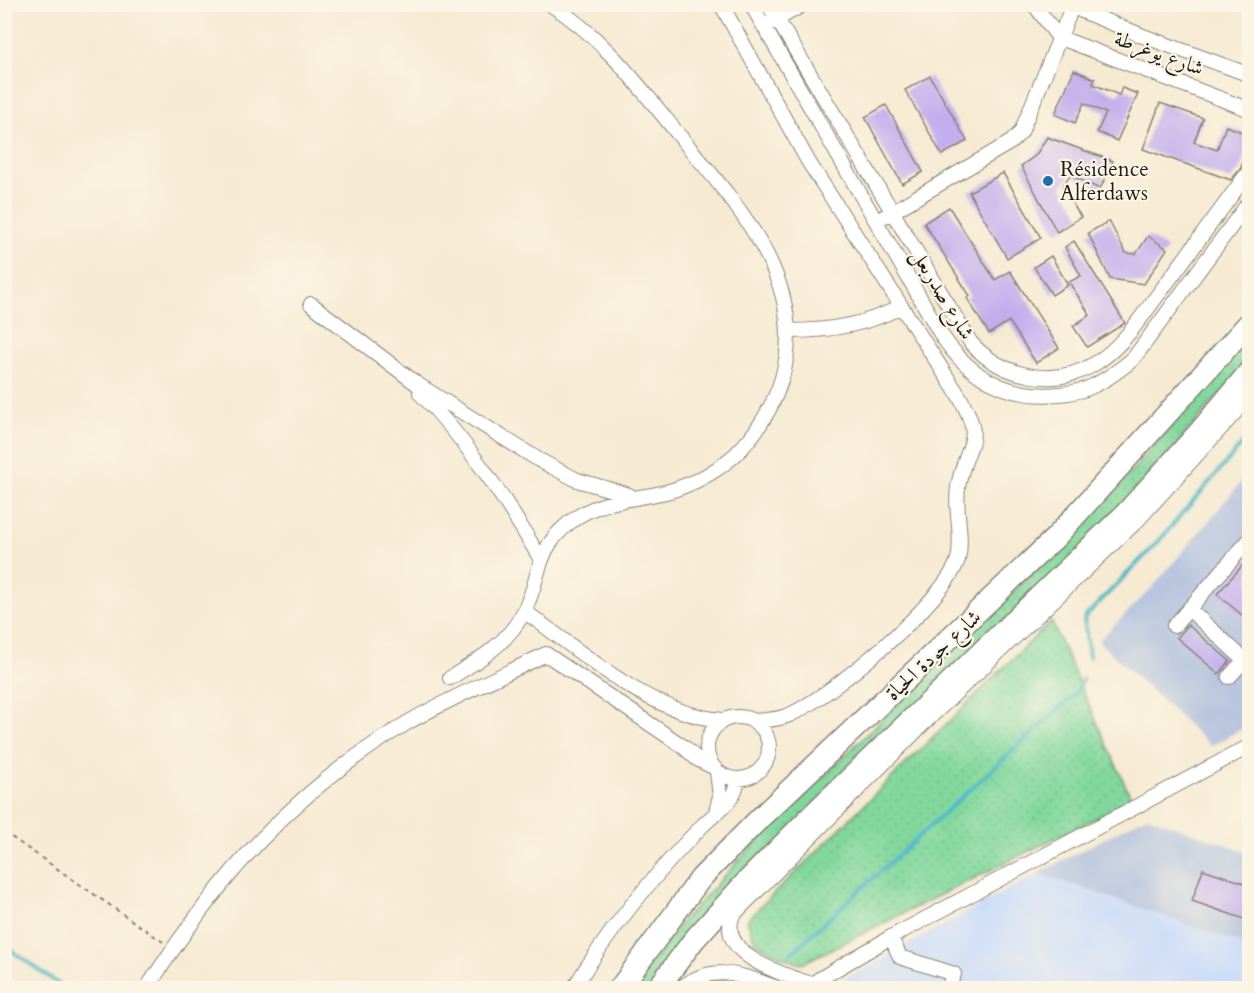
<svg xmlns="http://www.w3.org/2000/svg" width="1254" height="993" viewBox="0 0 1254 993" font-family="Cardo,Amiri,serif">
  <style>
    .built { fill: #cadcf9 }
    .industrial { fill: #b7c5de }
    .grass { fill: url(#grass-dots); stroke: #4f7a5c; stroke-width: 1.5 }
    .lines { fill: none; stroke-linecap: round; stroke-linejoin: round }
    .stream { stroke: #4cb8c7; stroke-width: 4 }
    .building { fill: #c3aeed }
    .minor-casing { stroke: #898377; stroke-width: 16 }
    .highway-casing { stroke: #898377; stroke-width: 24 }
    .path { stroke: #898377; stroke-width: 2; stroke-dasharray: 4.5 4.5; stroke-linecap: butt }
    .minor { stroke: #fff; stroke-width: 14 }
    .highway { stroke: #fff; stroke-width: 21 }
    .poi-dot { fill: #1f6fb2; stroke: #fcf5e5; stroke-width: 2 }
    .labels { text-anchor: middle; stroke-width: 4.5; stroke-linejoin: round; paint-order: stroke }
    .street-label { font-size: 21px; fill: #1c1c1c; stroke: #fcf5e5 }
    .poi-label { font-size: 21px; fill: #1c1c1c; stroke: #fcf5e5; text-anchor: start }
  </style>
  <defs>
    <pattern id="grass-dots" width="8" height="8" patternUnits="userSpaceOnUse" patternTransform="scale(1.5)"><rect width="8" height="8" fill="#82d89c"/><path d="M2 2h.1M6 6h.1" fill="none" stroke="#70b986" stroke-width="1.8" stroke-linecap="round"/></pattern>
  </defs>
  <rect width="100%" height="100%" fill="#fcf5e5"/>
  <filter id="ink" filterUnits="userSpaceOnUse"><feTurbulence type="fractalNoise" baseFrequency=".0167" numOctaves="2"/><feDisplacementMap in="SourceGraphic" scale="12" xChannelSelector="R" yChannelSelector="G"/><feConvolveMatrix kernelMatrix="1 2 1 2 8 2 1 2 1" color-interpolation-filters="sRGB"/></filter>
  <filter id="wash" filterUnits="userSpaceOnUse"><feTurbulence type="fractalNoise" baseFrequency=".008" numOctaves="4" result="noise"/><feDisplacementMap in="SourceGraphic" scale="24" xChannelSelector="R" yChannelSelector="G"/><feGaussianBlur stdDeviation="1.35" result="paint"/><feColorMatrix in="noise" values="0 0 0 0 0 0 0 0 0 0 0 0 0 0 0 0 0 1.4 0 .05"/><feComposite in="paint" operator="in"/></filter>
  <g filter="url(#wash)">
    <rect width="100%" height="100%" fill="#f6ead2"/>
    <path class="built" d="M1039,873L1249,946V988H856L839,982Z"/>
    <path class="industrial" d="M1249,473V725L1211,746L1098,641L1152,588Z
      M1147,816L1249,853V946L1039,873Z"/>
    <path class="grass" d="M1249,334V360L1123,507L653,988H634L678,926L749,849L1110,497Z
      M1051,621L1132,800L801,964L779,956L755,942L747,920Z
      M716,979H730L767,988H697Z"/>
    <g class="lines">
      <path class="stream" d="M1089,657L1084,618L1158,542L1250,435
        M4,945L64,988
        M789,955L1076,693L1083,679"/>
    </g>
    <g id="blocks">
      <path class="building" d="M1074,70L1095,79L1093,84L1119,95L1122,88L1138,94L1117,141L1097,132L1106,113L1084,103L1075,123L1055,114Z
        M930,76L967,141L942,155L905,90Z
        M1160,103L1203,118L1194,142L1217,150L1226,126L1250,135L1241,168L1231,180L1143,149Z
        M886,105L923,172L902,184L865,117Z
        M1047,137L1113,161L1100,189L1070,175L1062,187L1081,217L1057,232L1021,166L1036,155Z
        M1003,173L1041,238L1007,258L969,192Z
        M949,207L995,280L1010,271L1059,348L1036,363L1009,321L989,334L967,298L970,296L924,223Z
        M1109,221L1126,253L1136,254L1148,236L1167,249L1144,284L1110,279L1088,233Z
        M1074,241L1125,323L1087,347L1073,326L1090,315L1069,282L1081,276L1065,247Z
        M1051,256L1068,285L1052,295L1034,267Z
        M1250,557V622L1217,594Z
        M1188,625L1230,661L1219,674L1177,638Z
        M1203,869L1250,885V921L1192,901Z"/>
    </g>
  </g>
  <g filter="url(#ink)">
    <use href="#blocks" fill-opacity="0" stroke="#898377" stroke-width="1.5"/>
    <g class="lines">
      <g class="minor-casing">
        <path id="minor" d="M721,4L808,161L959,396C985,441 968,440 959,482C953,507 964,534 958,559C947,600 829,698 789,715C779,720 765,720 753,721
          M751,4L942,336C970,378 1008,399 1059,394C1071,393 1084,391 1095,385C1109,378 1121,369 1133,359L1250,201
          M768,4L971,343C1002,377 1055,389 1096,363C1123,346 1141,317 1160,292C1190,252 1220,211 1250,170
          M1034,4L1058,37L1250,110
          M1072,4L1082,11L1143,36L1250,75
          M769,24L804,4
          M885,216L1011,142L1021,132L1073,5
          M311,304L417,384L539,460L577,480L629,495
          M788,331C827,331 865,326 900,307
          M420,393C468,442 505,499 540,558
          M1189,609L1250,665
          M524,611C582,652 650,715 723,720
          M1174,626L1250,539
          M1229,677L1250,654
          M450,678C478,661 508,643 523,613C542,578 533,552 569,523C598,499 632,500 666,492C692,485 716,472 736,454C757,433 773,407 782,378C810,281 735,203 678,134C639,86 603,37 550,4
          M707 748a31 31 0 1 1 62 0a31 31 0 1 1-62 0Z
          M716,812L720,796L717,772
          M891,937L900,957L954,974L948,988
          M147,988C219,877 291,793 407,723C451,697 500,677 546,654L684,747L697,759L713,767
          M574,988C610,928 653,876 702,826C717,811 735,802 738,779
          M681,988C714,962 742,976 778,988
          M810,988L811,984L891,937L1250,746
          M823,988C795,978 714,958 733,915L921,726L1137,521L1250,396"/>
      </g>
      <g class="highway-casing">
        <path id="highway" d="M620,988L701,878L761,817L1056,537L1250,322
          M658,988L693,941L746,882L812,815L1126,513L1201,430L1250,371"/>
      </g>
      <path class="path" d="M4,832L163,942"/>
      <use href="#minor" class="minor"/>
      <use href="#highway" class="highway"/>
    </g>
  </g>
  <circle class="poi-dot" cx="1048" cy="181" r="6"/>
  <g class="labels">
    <g class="street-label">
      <text transform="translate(1159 53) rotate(20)" y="7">شارع يوغرطة</text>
      <text transform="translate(943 294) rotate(59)" y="7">شارع صدربعل</text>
      <text transform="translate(933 655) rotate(-43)" y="7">شارع جودة الحياة</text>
    </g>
    <g class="poi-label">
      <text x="1060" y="176">Résidence<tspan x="1060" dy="24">Alferdaws</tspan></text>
    </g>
  </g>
  <rect width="1254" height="993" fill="none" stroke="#fcf5e5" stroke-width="24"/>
</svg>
